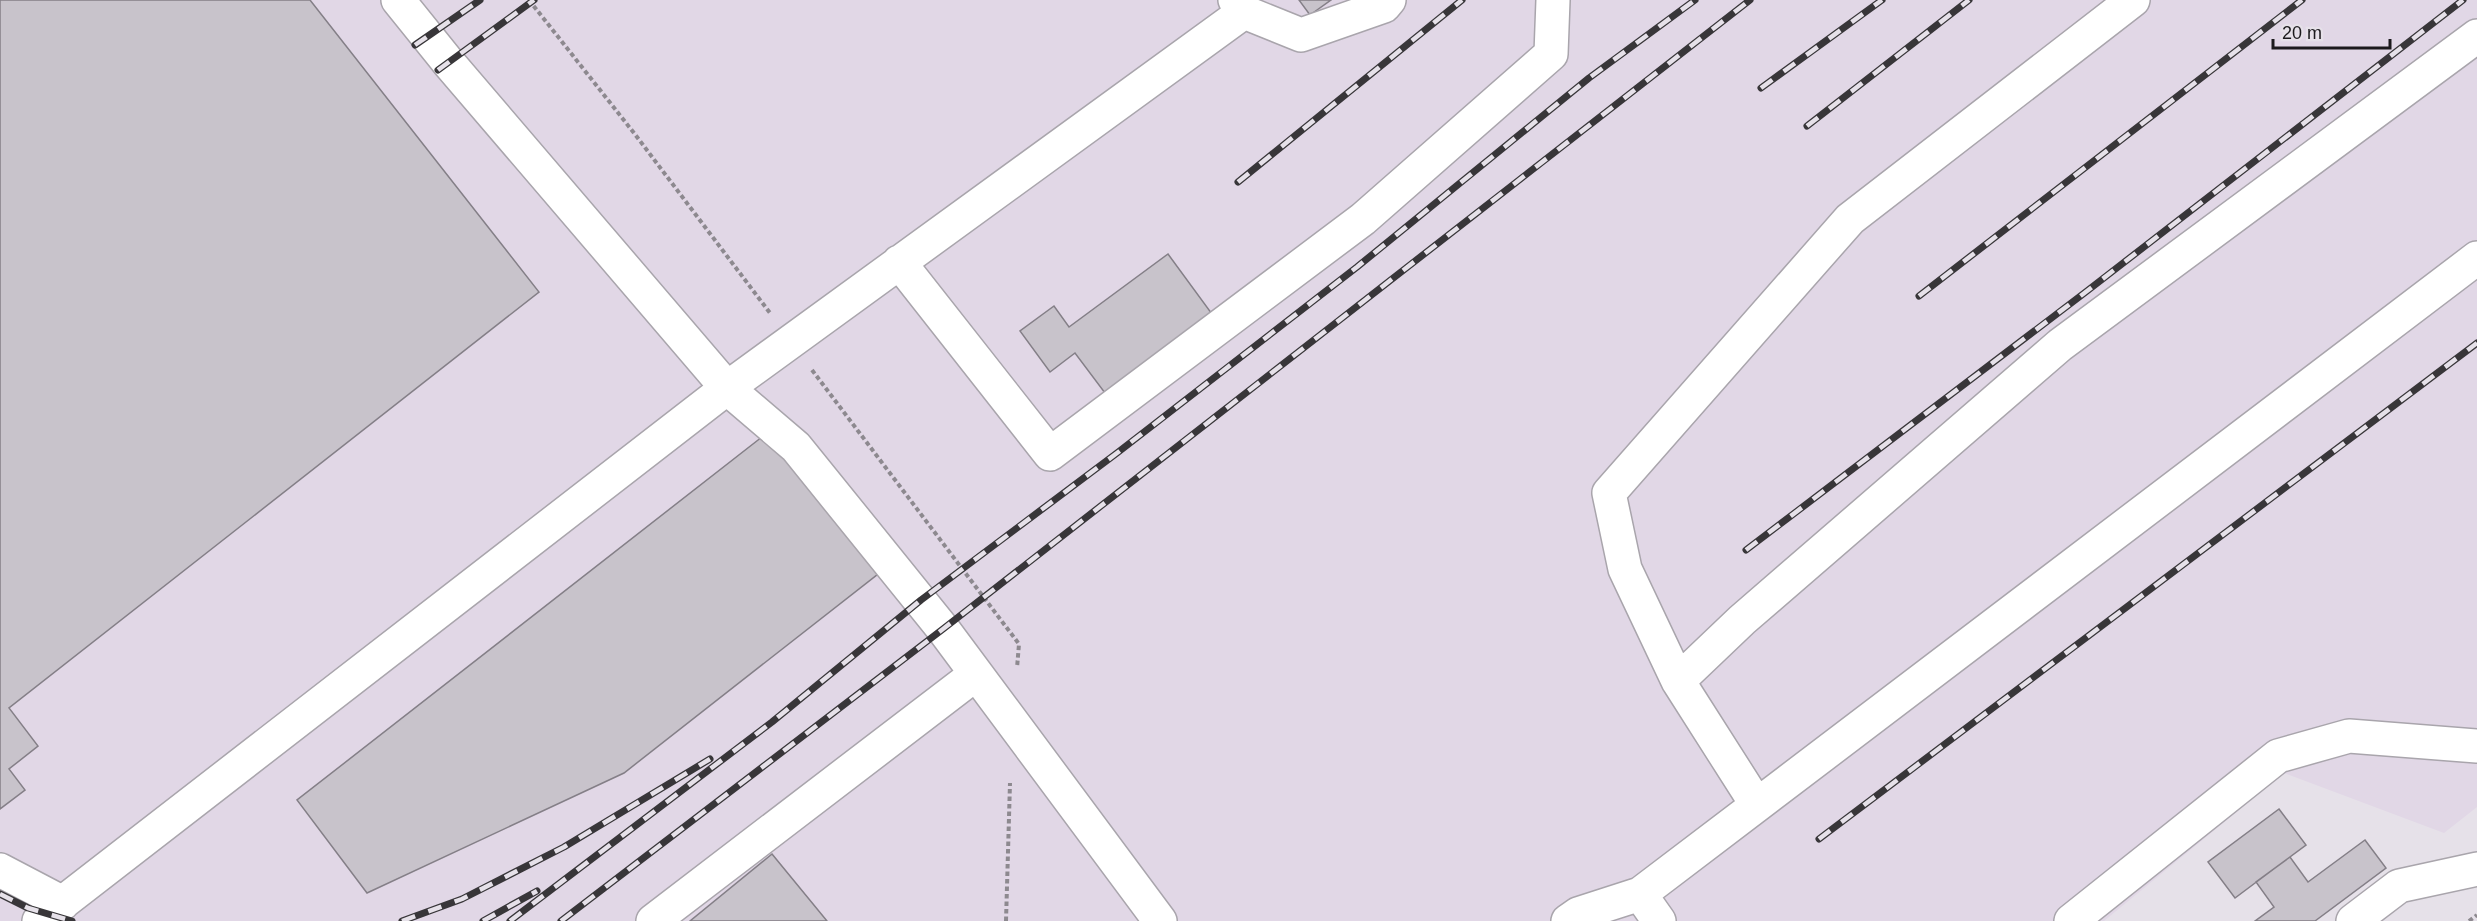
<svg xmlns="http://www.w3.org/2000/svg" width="2477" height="921" viewBox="0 0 2477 921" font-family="Helvetica,sans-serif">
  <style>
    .built { fill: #e1d7e6 }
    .building { fill: #c8c3cb; stroke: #847f87; stroke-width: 1.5 }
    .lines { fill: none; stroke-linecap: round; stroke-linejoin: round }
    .minor-casing { stroke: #a9a5ac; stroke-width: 36 }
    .path { stroke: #8d898f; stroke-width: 4; stroke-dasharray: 4.5 3; stroke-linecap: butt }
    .minor { stroke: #fff; stroke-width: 33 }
    .rail-casing { stroke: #383639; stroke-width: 7 }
    .rail { stroke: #e6e1e9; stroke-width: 4.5; stroke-dasharray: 14; stroke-linecap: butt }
  </style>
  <rect width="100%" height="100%" fill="#e6e1e9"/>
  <path class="built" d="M0,0H2477V807L2444,833L2284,773L2104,921H0Z"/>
  <path class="building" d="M0,0H310L539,292L9,708L38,746L9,769L25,790L0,809Z
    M1299,0H1331L1310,15Z
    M1168,254L1212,314L1105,393L1075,353L1050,372L1020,331L1054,306L1069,327Z
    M767,433L878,574L624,773L367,893L297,800Z
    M2279,809L2306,845L2235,898L2208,862Z
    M2365,840L2386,868L2315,921H2255L2274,907L2256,882L2290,857L2308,882Z
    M772,854L827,921H690Z"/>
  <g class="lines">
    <g class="minor-casing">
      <path id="minor" d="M398,0L448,62L727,388L796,447L943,629L1160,921
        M1235,0L1244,12L1301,35L1384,6L1389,0
        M899,262L1050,454L1363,219L1551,54L1553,0
        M1678,681L1742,620L2060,345L2477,36
        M1757,805L1678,681L1625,569L1609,493L1850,219L2133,0
        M0,870L63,903
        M1640,894L2477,258
        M39,921L727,388L1244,12
        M653,921L976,674
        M1568,921L1578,914L1640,894L1659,921
        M2071,921L2278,756L2349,736L2477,746
        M2353,921L2399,886L2477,869"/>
    </g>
    <path class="path" d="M529,0L634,133L770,313
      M812,370L1019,644L1017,668
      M1006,921L1010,783
      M2469,921L2477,915"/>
    <use href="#minor" class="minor"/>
    <g class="rail-casing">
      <path id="rail" d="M415,45L480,0
        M438,70L534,0
        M1761,88L1882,0
        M1807,126L1969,0
        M1238,182L1462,0
        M1919,296L2302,0
        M1746,550L2087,291L2463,0
        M1819,839L2477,343
        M0,894L28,908L72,921
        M402,921L462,899L564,847L710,759
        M483,921L537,891
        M510,921L772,722L921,600L1117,453L1357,267L1589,78L1695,0
        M561,921L943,629L1750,0"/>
    </g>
    <use href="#rail" class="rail"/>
  </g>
  <path d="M2273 39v9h117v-9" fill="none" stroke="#1c1a1d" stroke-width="3"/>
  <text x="2282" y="39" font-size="18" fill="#1c1a1d" stroke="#e6e1e9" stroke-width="4.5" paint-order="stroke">20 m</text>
</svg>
